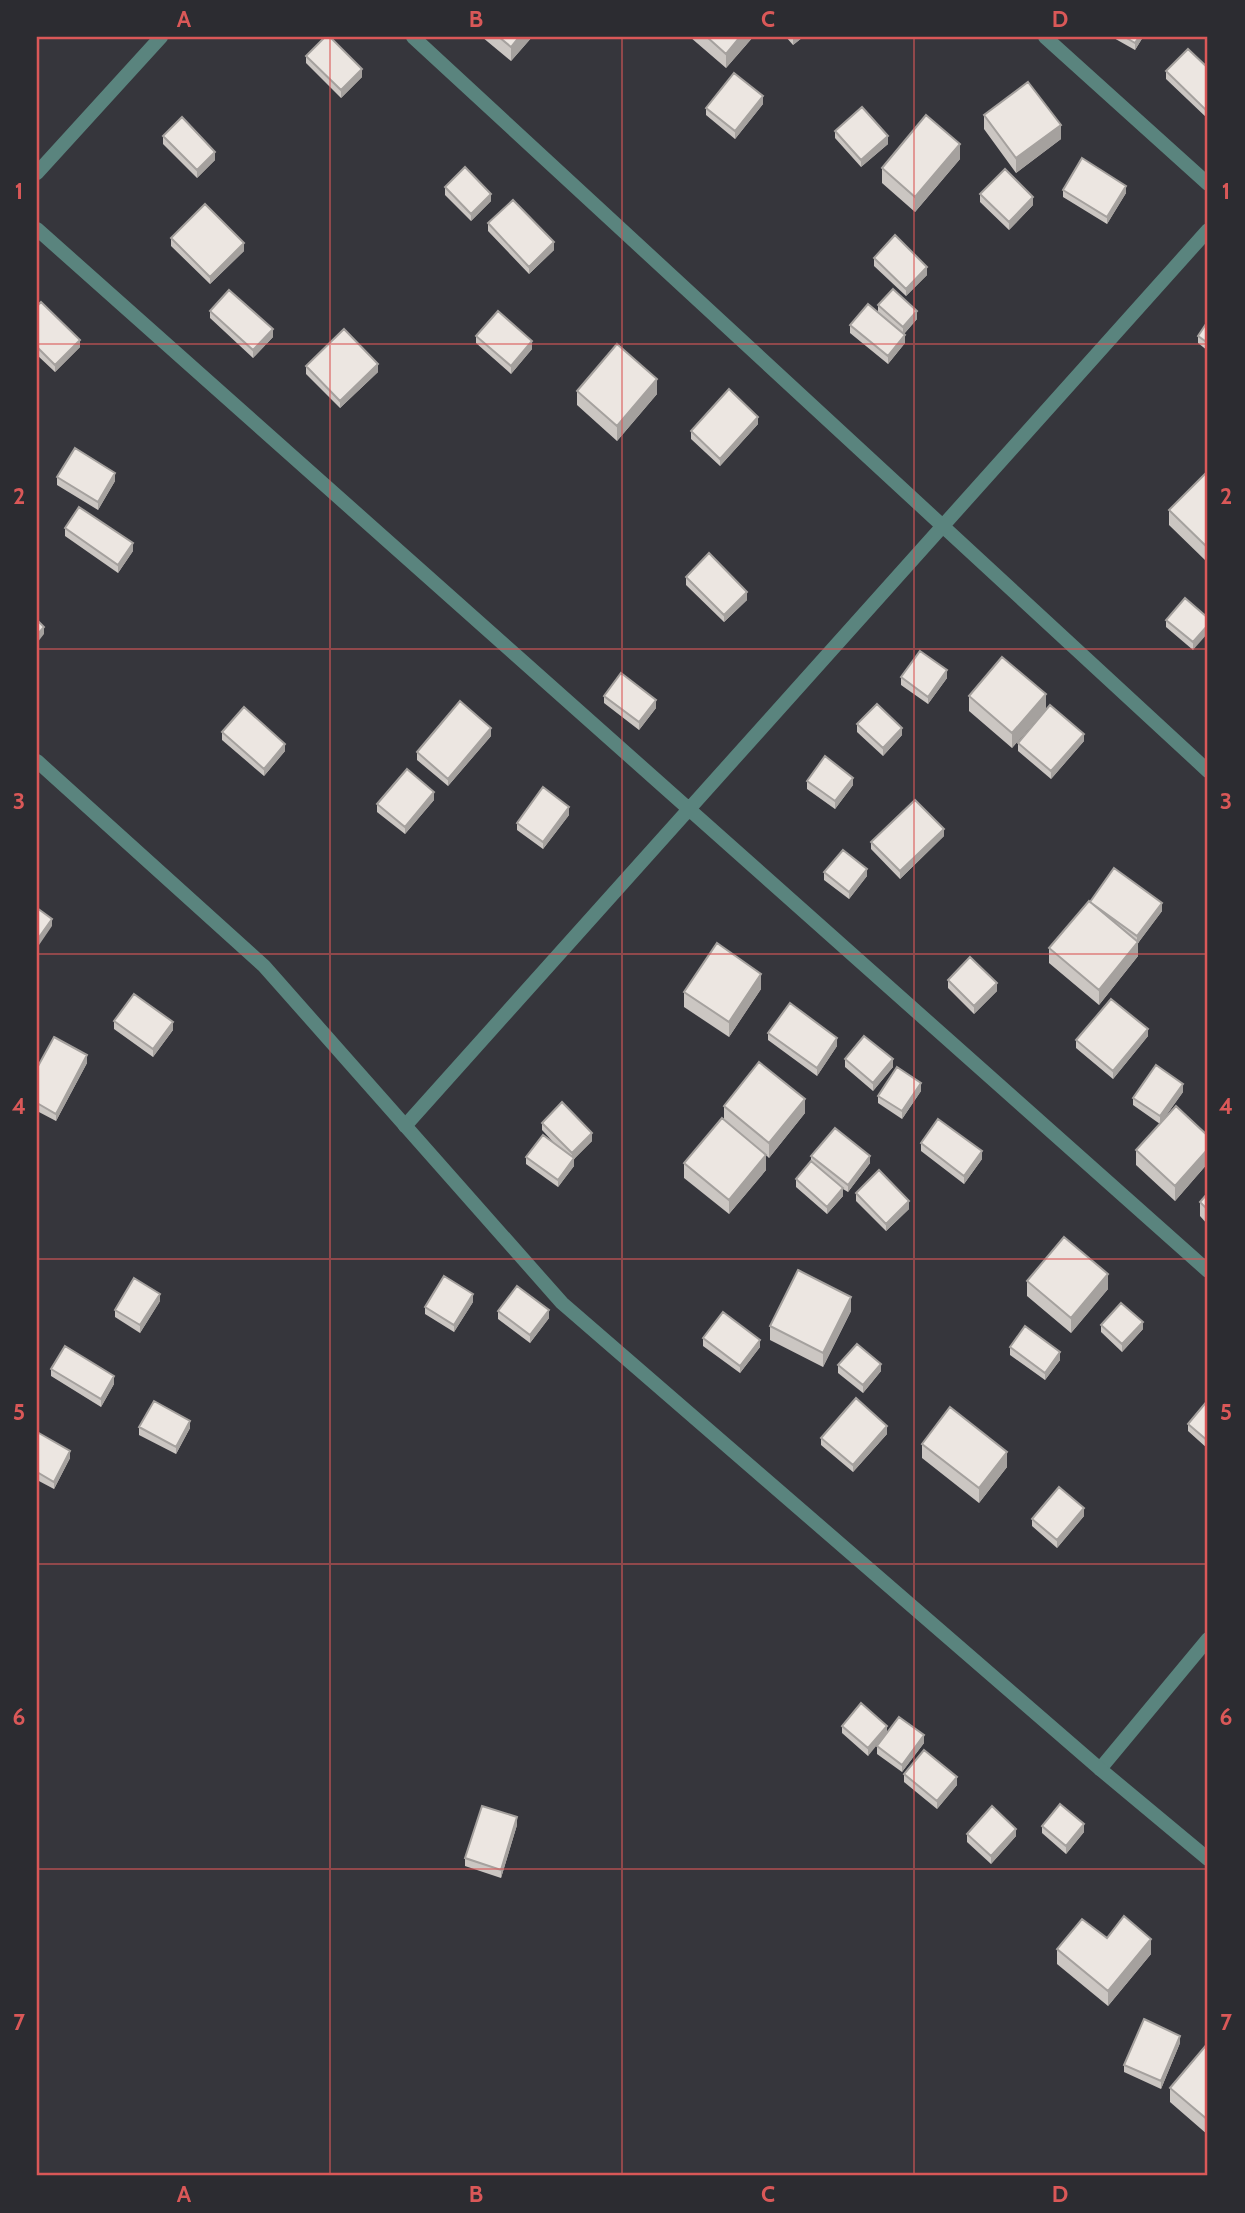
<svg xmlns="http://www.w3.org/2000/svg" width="1245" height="2213" viewBox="0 0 1245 2213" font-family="Cabin,sans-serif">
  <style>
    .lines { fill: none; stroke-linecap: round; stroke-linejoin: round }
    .minor { stroke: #5a847e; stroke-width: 14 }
    .tertiary { stroke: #5a847e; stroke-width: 14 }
    .wall { fill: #cbc6c2 }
    .shaded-wall { fill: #a5a19e }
    .building { fill: #ece6e1; stroke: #a5a19e; stroke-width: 2 }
    .grid { fill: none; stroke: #da5858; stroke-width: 2; stroke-opacity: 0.55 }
    .neatline { fill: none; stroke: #da5858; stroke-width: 2.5 }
    .grid-label { font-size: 23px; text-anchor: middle; font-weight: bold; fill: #da5858 }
  </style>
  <rect width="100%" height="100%" fill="#36363c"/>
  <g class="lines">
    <path class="minor" d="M413,37L1208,771
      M1045,37L1208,184
      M37,173L161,37
      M37,229L1208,1271
      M405,1126L1208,230
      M1100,1769L1208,1639"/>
    <path class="tertiary" d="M37,761L264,966L562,1303L1100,1769L1208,1859"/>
  </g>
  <path class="wall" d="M482,37H532L511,61Z
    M690,37H753L726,68Z
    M786,37H803L793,45Z
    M1112,37H1143L1135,50Z
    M306,56L362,77L341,98L306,63Z
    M1208,68V119L1166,79V71Z
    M763,104L735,139L706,115V108Z
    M984,115L1061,139L1016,173L984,129Z
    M835,131L888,144L861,167L835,138Z
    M163,136L215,160L197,178L163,144Z
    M960,159L915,212L882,183V168Z
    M445,187L491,201L471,221L445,195Z
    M1063,190L1126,193L1107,224L1063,197Z
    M980,194L1033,205L1009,230L980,202Z
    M488,223L554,250L529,274L488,231Z
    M171,238L244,251L210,284L171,246Z
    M874,258L927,275L906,296L874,266Z
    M878,305L917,319L904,334L905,343L888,364L850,333V325L878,312Z
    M37,306L80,347L55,372L37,355Z
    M210,311L273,337L253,358L210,318Z
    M1208,321V351L1198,343V336Z
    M476,336L532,349L511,374L476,343Z
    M306,366L378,372L340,408L306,374Z
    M577,391L657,394L617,441L577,405Z
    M758,424L720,466L691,439V431Z
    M1208,472V561L1207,562L1169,525V510Z
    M57,477L115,481L98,510L57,485Z
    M65,528L133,551L118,573L65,536Z
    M686,577L747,600L724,622L686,585Z
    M1208,618L1193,650L1166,627V620Z
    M901,677L947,678L928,704L901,685Z
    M604,696L656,708L639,730L604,703Z
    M969,696L1046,709L1012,748L969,711Z
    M857,724L902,735L883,756L857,732Z
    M222,732L285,751L264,776L222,740Z
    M491,736L448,786L417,760V752Z
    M1084,741L1051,779L1018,751V743Z
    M807,781L853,785L835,809L807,789Z
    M434,800L405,834L377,812V804Z
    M569,815L543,849L517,830V823Z
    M944,836L900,879L871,849V842Z
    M824,872L867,876L849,899L824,880Z
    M1090,902L1162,911L1138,943V956L1099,1005L1049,963V948Z
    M948,980L997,991L974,1014L948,988Z
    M761,989L729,1037L684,1007V992Z
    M114,1021L173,1030L153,1057L114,1029Z
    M768,1033L837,1046L817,1076L768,1040Z
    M1148,1036L1113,1079L1076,1048V1040Z
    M845,1059L893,1067L873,1091L845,1067Z
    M87,1063L56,1121L37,1111V1068Z
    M921,1091L902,1119L878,1103V1096Z
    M1183,1092L1160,1124L1133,1105V1098Z
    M724,1106L805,1113L769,1158L766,1155V1170L729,1214L684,1178V1163L724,1120Z
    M542,1123L592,1141L574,1159V1166L558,1187L526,1164V1157L557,1146L542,1130Z
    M1208,1136V1163L1175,1201L1136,1165V1150Z
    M921,1143L982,1159L964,1184L921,1151Z
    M811,1156L870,1163L848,1192L843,1189V1196L827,1214L796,1187V1179L811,1161Z
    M856,1193L909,1209L886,1231L856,1201Z
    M1208,1193V1225L1200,1216V1202Z
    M1027,1281L1108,1289L1071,1333L1027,1296Z
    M160,1301L140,1333L115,1317V1310Z
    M473,1302L454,1332L425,1314V1307Z
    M498,1311L549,1318L530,1343L498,1319Z
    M851,1311L823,1367L770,1340V1326Z
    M1101,1325L1143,1329L1122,1352L1101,1332Z
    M703,1338L760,1347L740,1373L703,1346Z
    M1010,1347L1060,1360L1045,1380L1010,1355Z
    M838,1365L881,1371L863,1393L838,1373Z
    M51,1369L114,1384L101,1407L51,1376Z
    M1208,1400V1449L1188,1431V1424Z
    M139,1427L190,1428L176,1454L139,1435Z
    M37,1432L70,1458L54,1489L37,1480Z
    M887,1434L853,1472L821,1445V1438Z
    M922,1444L1007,1467L979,1503L922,1458Z
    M1084,1516L1057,1548L1032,1526V1519Z
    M842,1726H887L868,1756L842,1733Z
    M924,1743L902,1772L877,1754V1746Z
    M904,1774L957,1785L937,1809L904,1782Z
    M517,1825L501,1878L465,1866V1858Z
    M1042,1826L1084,1832L1066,1854L1042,1833Z
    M967,1834L1016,1836L991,1864L967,1842Z
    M1107,1938L1151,1954L1108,2006L1057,1964V1949Z
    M1180,2043L1161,2089L1124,2072V2065Z
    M1208,2043V2135L1170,2102V2088Z"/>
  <path class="shaded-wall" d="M519,37H532L511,61V47Z
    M740,37H753L726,68V54Z
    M793,37H803L793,45Z
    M1139,37H1143L1135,50V43Z
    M362,69V77L341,98V90Z
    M763,96V104L735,139V131Z
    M1061,125V139L1016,173V158Z
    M888,136V144L861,167V160Z
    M960,144V159L915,212V197Z
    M215,152V160L197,178V170Z
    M1126,186V193L1107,224V217Z
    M491,194V201L471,221V214Z
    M1033,197V205L1009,230V222Z
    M554,242V250L529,274V267Z
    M244,243V251L210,284V277Z
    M927,267V275L906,296V289Z
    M917,311V319L903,335V327Z
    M273,329V337L253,358V350Z
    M905,335V343L888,364V356Z
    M80,340V347L55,372V365Z
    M532,341V349L511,374V366Z
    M378,364V372L340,408V401Z
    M657,379V394L617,441V426Z
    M758,417V424L720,466V459Z
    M115,473V481L98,510V502Z
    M133,543V551L118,573V565Z
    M747,592V600L724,622V615Z
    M1208,625V633L1193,650V642Z
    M44,627V634L37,643V635Z
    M947,670V678L928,704V697Z
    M1046,694V709L1012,748V733Z
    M656,700V708L639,730V722Z
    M491,728V736L448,786V779Z
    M902,728V735L883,756V748Z
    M1084,734V741L1051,779V771Z
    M285,744V751L264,776V769Z
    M853,778V785L835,809V801Z
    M434,792V800L405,834V827Z
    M569,807V815L543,849V842Z
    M944,829V836L900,879V871Z
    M867,869V876L849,899V892Z
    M1162,903V911L1138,943V956L1099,1005V990L1137,943V936Z
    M52,919V926L37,948V940Z
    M761,974V989L729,1037V1022Z
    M997,983V991L974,1014V1006Z
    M173,1022V1030L153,1057V1049Z
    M1148,1029V1036L1113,1079V1071Z
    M837,1038V1046L817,1076V1068Z
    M87,1055V1063L56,1121V1114Z
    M893,1059V1067L873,1091V1083Z
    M921,1083V1091L902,1119V1111Z
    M1183,1084V1092L1160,1124V1116Z
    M805,1099V1113L769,1158V1143Z
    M592,1133V1141L574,1159V1166L558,1187V1180L572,1160V1153Z
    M1208,1149V1163L1175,1201V1186Z
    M982,1151V1159L964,1184V1176Z
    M766,1155V1170L729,1214V1200Z
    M870,1156V1163L848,1192V1185Z
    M843,1188V1196L827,1214V1207Z
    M909,1201V1209L886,1231V1224Z
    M1108,1274V1289L1071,1333V1318Z
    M160,1294V1301L140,1333V1325Z
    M473,1294V1302L454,1332V1325Z
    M851,1297V1311L823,1367V1353Z
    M549,1310V1318L530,1343V1335Z
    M1143,1322V1329L1122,1352V1344Z
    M760,1340V1347L740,1373V1366Z
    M1060,1352V1360L1045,1380V1373Z
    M881,1364V1371L863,1393V1385Z
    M114,1376V1384L101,1407V1399Z
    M190,1421V1428L176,1454V1447Z
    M887,1426V1434L853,1472V1465Z
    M70,1451V1458L54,1489V1482Z
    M1007,1452V1467L979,1503V1488Z
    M1084,1508V1516L1057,1548V1540Z
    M887,1726V1733L868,1756V1748Z
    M924,1735V1743L902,1772V1765Z
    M957,1777V1785L937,1809V1801Z
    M517,1817V1825L501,1878V1870Z
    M1084,1824V1832L1066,1854V1846Z
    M1016,1829V1836L991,1864V1856Z
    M1151,1939V1954L1108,2006V1991Z
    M1180,2036V2043L1161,2089V2081Z"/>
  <path class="building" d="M325,37H330L362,69L341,90L306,56Z
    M499,37H519L511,47Z
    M707,37H740L726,54Z
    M1125,37H1139L1135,43Z
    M1188,49L1208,68V112L1166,71Z
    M734,73L763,96L735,131L706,108Z
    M1028,82L1061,125L1016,158L984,115Z
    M862,107L888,136L861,160L835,131Z
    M926,115L960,144L915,197L882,168Z
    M182,117L215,152L197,170L163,136Z
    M1082,158L1126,186L1107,217L1063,190Z
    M465,167L491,194L471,214L445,187Z
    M1005,169L1033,197L1009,222L980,194Z
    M513,200L554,242L529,267L488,223Z
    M205,204L244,243L210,277L171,238Z
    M895,235L927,267L906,289L874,258Z
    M893,289L917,311L903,327L878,305Z
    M229,290L273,329L253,350L210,311Z
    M41,302L80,340L55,365L37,347V306Z
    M868,304L905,335L888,356L850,325Z
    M498,311L532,341L511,366L476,336Z
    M1208,321V343L1198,336Z
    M344,329L378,364L340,401L306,366Z
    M617,344L657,379L617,426L577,391Z
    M729,389L758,417L720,459L691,431Z
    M75,448L115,473L98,502L57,477Z
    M1208,471V546L1207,547L1169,510Z
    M79,507L133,543L118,565L65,528Z
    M709,553L747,592L724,615L686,577Z
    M1185,598L1208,618V625L1193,642L1166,620Z
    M37,620L44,627L37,635Z
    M920,651L947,670L928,697L901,677Z
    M1002,657L1046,694L1012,733L969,696Z
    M621,673L656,700L639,722L604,696Z
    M460,701L491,728L448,779L417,752Z
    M877,704L902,728L883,748L857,724Z
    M1050,705L1084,734L1051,771L1018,743Z
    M244,707L285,744L264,769L222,732Z
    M825,756L853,778L835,801L807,781Z
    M407,769L434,792L405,827L377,804Z
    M543,787L569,807L543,842L517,823Z
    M915,800L944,829L900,871L871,842Z
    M843,850L867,869L849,892L824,872Z
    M1114,868L1162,903L1137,936L1090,902Z
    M1089,901L1138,942L1099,990L1049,948Z
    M37,908L52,919L37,940Z
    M717,943L761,974L729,1022L684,992Z
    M970,957L997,983L974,1006L948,980Z
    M134,994L173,1022L153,1049L114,1021Z
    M1111,999L1148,1029L1113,1071L1076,1040Z
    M790,1003L837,1038L817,1068L768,1033Z
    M864,1036L893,1059L873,1083L845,1059Z
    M54,1037L87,1055L56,1114L37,1103V1068Z
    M759,1062L805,1099L769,1143L724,1106Z
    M1156,1065L1183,1084L1160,1116L1133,1098Z
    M897,1067L921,1083L902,1111L878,1096Z
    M562,1102L592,1133L572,1153L542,1123Z
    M1176,1106L1208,1136V1149L1175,1186L1136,1150Z
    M722,1118L766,1155L729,1200L684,1163Z
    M938,1119L982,1151L964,1176L921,1143Z
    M835,1128L870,1156L848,1185L811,1156Z
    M543,1135L574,1158L558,1180L526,1157Z
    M811,1161L843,1188L827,1207L796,1179Z
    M879,1170L909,1201L886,1224L856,1193Z
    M1208,1193V1210L1200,1202Z
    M1064,1237L1108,1274L1071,1318L1027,1281Z
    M798,1270L851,1297L823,1353L770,1326Z
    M444,1276L473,1294L454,1325L425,1307Z
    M134,1278L160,1294L140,1325L115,1310Z
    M517,1286L549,1310L530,1335L498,1311Z
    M1121,1303L1143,1322L1122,1344L1101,1325Z
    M723,1312L760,1340L740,1366L703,1338Z
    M1025,1326L1060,1352L1045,1373L1010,1347Z
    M857,1344L881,1364L863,1385L838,1365Z
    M65,1346L114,1376L101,1399L51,1369Z
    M856,1398L887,1426L853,1465L821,1438Z
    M1208,1400V1441L1188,1424Z
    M154,1401L190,1421L176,1447L139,1427Z
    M950,1407L1007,1452L979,1488L922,1444Z
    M37,1432L70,1451L54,1482L37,1472Z
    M1059,1487L1084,1508L1057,1540L1032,1519Z
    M861,1703L887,1726L868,1748L842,1726Z
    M899,1717L924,1735L902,1765L877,1746Z
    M924,1750L957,1777L937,1801L904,1774Z
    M1060,1804L1084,1824L1066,1846L1042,1826Z
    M482,1806L517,1817L501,1870L465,1858Z
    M992,1806L1016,1829L991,1856L967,1834Z
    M1124,1916L1151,1939L1108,1991L1057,1949L1082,1919L1107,1938Z
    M1144,2019L1180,2036L1161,2081L1124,2065Z
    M1208,2043V2120L1170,2088Z"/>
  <path class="grid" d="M330,37V2176M622,37V2176M914,37V2176M37,344H1208M37,649H1208M37,954H1208M37,1259H1208M37,1564H1208M37,1869H1208"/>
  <rect width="1245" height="2213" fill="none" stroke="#2c2c31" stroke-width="77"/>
  <rect x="38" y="38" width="1168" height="2136" class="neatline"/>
  <g class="grid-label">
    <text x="184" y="27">A</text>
    <text x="476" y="27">B</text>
    <text x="768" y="27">C</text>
    <text x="1060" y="27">D</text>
    <text x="19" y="199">1</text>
    <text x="1226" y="199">1</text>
    <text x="19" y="504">2</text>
    <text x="1226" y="504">2</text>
    <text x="19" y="809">3</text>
    <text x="1226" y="809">3</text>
    <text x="19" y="1114">4</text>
    <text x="1226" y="1114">4</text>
    <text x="19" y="1420">5</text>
    <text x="1226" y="1420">5</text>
    <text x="19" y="1725">6</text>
    <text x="1226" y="1725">6</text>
    <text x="19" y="2030">7</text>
    <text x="1226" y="2030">7</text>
    <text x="184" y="2202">A</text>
    <text x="476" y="2202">B</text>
    <text x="768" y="2202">C</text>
    <text x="1060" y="2202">D</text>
  </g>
</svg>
